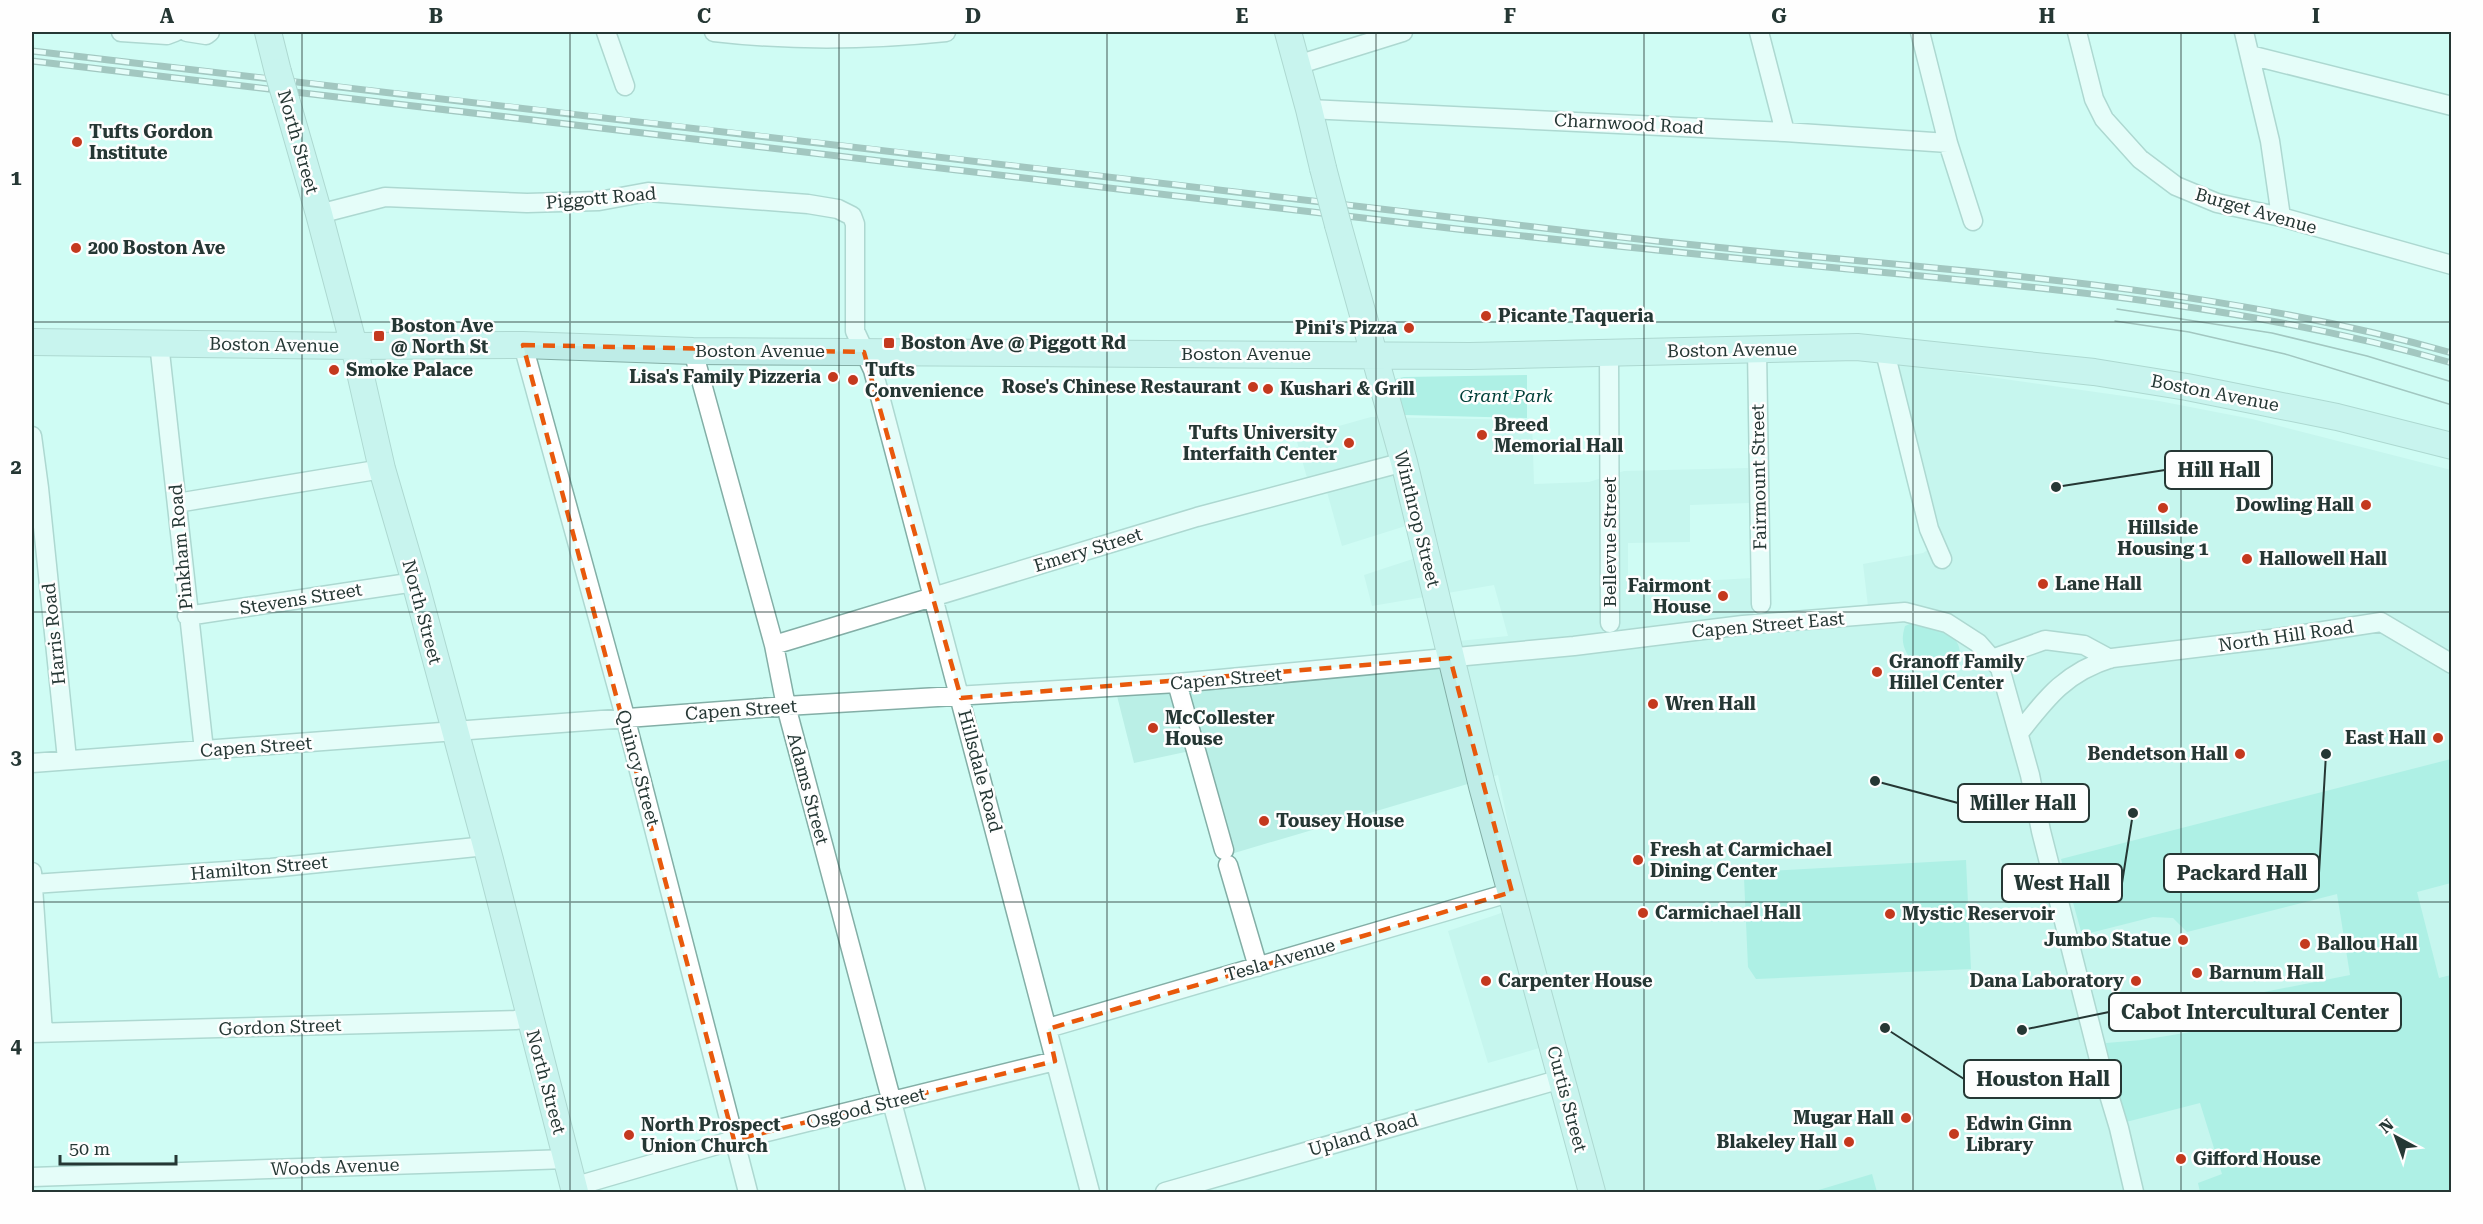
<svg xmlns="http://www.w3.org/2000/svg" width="2483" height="1224" viewBox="0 0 2483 1224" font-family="'Roboto Serif',serif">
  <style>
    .built { fill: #baefe6 }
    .green { fill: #85e2d3 }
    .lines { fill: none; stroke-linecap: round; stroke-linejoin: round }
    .street-casing { stroke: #83aea6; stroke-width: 21 }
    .secondary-casing { stroke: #83aea6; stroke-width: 28 }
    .street { stroke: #fff; stroke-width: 18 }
    .secondary { stroke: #beece7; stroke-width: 26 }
    .tram { stroke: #6a8782; stroke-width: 1.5 }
    .rail-casing { stroke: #6a8782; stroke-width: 7 }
    .rail { stroke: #fefefe; stroke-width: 4.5; stroke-dasharray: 14; stroke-linecap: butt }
    .secondary-bridge-casing { stroke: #83aea6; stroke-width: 28; stroke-linecap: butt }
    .secondary-bridge { stroke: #beece7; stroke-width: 26 }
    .marked { fill: none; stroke: #e8590c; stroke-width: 4.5; stroke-dasharray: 12 8; stroke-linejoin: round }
    .grid { fill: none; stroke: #253734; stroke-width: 1.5; stroke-opacity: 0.55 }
    .poi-dot { fill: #c4391e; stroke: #fefefe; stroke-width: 2 }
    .labels { text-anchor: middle; stroke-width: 5; stroke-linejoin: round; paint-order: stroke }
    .street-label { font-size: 18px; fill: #253734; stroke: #fefefe }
    .poi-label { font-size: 18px; font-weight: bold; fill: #253734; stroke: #fefefe; text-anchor: start }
    .park-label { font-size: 18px; font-style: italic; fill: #004039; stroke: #fefefe }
    .leader { fill: none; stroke: #253734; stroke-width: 2 }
    .callout-dot { fill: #253734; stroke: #fefefe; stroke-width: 2 }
    .callout { fill: #fefefe; stroke: #253734; stroke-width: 2 }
    .callout-label { font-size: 20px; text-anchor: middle; font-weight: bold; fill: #253734 }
    .neatline { fill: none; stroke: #253734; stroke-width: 2 }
    .grid-label { font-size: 20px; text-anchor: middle; font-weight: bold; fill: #253734 }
  </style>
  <rect width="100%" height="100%" fill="#cffcf4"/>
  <path class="built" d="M1891,363L2159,401L2252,419L2451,470V1192H1605L1560,1042L1488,1063L1448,931L1525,905L1498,775L1231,854L1190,751L1134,763L1116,692L1460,657L1458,641L1508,636L1494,585L1372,606L1364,575L1440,550L1431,518L1342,546L1322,474L1307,478L1296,438L1371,417L1532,420L1534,484L1589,482L1624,471L1748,468L1749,503L1690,505V542L1628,543V585L1752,578L1754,634L1870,623L1863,564L1923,553L1937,544Z"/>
  <path class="green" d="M1527,375V418L1404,415L1395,384V379L1404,377Z
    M1926,622C1941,628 1961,636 1960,655C1949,666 1926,672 1912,666L1913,663C1904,650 1900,642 1905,626L1912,623Z
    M2451,759V883L2417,892L2439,978L2451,975V1192H2200L2198,1183L2222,1174L2200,1103L2126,1122L2108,1060L2106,1043L2142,1040L2209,1029L2254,994L2350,975L2337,894L2187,932L2173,918L2153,917L2082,935L2061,859Z
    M1966,860L1971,969L1756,979L1748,967L1744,877L1753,872Z
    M1872,1174L1877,1192H1812Z"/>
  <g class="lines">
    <g class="street-casing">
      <path id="street" d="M121,32L167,35L175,32
        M187,32L206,35L210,32
        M606,32L625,86
        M714,32C791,41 869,40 946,32
        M1759,32L1785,132
        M1920,32L1948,143L1973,221
        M2077,32L2094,99L2104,119L2140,159L2176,186L2217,203L2281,217L2452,265
        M2244,32L2270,141L2281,217
        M2250,55L2452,106
        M1297,65L1403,32
        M1309,109L1785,132L1948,143
        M319,214L385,197L527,203L599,201L648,192L808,204L838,209L852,216L855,224V331L873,370L1090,1192
        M159,343L204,750
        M523,345L623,709L748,1192
        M1884,348L1929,529L1942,559
        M1757,349L1761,604
        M693,351L774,645L786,706L916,1192
        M1609,353L1610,623
        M32,436L39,488L67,759
        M177,503L382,469
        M187,616L415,582
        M774,645L1197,517L1404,462
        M1992,659L2045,640L2084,645L2110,659
        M1177,683L1224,850
        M2019,733C2047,697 2066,672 2112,658L2278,638L2381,622L2452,664
        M32,763L786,706L1177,683L1574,646L1743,625L1905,612L1947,623L1978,643L2000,668L2030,775L2041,831L2103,1075L2119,1128L2134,1192
        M1228,865L1258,967
        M32,872L43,1033
        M33,884L271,868L486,846
        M1048,1028L1512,892
        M32,1033L515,1020L529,1018
        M32,1177L567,1159
        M573,1187L734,1140L1055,1061
        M1165,1192L1561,1079"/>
    </g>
    <g class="secondary-casing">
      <path id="secondary" d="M268,32L278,72
        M1288,32L1309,109L1323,168
        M286,99L319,214L354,346L382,469L415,582L490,860L575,1192
        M1338,225L1404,462L1482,786L1592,1192
        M32,342L354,346L523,345L693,351L1470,356L1857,347L2094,372L2187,387L2337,417L2452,446"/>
    </g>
    <use href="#street" class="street"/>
    <use href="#secondary" class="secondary"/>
    <path class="tram" d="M2117,309L2272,333L2367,356L2452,382
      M2115,321L2189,332L2285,354L2452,405"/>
    <g class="rail-casing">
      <path id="rail" d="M32,51C555,111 1079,173 1603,235C1886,269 2175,275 2452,353
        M32,61L1457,229C1598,244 1738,259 1879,272C2072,290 2265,309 2452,363"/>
    </g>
    <use href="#rail" class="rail"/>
    <g class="secondary-bridge-casing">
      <path id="secondary-bridge" d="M278,72L286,99
        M1323,168L1338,225"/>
    </g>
    <use href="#secondary-bridge" class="secondary-bridge"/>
  </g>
  <path d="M0 0H2483V1224H0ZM523,345L864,352L961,698L1450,658L1512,892L1048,1029L1055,1061L734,1140Z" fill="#cffcf4" fill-opacity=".55" fill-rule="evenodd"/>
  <path class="marked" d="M523,345L864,352L961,698L1450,658L1512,892L1048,1029L1055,1061L734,1140Z"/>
  <path class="grid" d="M302,32V1192M570,32V1192M839,32V1192M1107,32V1192M1376,32V1192M1644,32V1192M1913,32V1192M2181,32V1192M32,322H2452M32,612H2452M32,902H2452"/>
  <g class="poi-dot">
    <circle cx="77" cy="142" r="6"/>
    <circle cx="76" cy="248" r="6"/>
    <circle cx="1486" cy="316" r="6"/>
    <circle cx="1409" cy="328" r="6"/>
    <rect x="373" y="330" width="12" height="12" rx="3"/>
    <rect x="883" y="337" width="12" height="12" rx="3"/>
    <circle cx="334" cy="370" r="6"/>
    <circle cx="833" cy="377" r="6"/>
    <circle cx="853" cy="380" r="6"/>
    <circle cx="1253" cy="387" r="6"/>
    <circle cx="1268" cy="389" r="6"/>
    <circle cx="1482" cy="435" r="6"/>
    <circle cx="1349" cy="443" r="6"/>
    <circle cx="2366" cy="505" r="6"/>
    <circle cx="2163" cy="508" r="6"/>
    <circle cx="2247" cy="559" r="6"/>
    <circle cx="2043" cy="584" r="6"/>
    <circle cx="1723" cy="596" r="6"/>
    <circle cx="1877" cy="672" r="6"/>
    <circle cx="1653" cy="704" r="6"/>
    <circle cx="1153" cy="728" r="6"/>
    <circle cx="2438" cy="738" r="6"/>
    <circle cx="2240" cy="754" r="6"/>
    <circle cx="1264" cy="821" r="6"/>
    <circle cx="1638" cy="860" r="6"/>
    <circle cx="1643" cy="913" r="6"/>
    <circle cx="1890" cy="914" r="6"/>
    <circle cx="2183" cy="940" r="6"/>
    <circle cx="2305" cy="944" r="6"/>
    <circle cx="2197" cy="973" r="6"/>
    <circle cx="1486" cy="981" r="6"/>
    <circle cx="2136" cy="981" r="6"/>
    <circle cx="1906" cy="1118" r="6"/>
    <circle cx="1954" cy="1134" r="6"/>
    <circle cx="629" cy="1135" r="6"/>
    <circle cx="1849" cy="1142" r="6"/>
    <circle cx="2181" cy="1159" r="6"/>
  </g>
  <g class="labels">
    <g class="street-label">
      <text transform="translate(1629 124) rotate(3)" y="6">Charnwood Road</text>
      <text transform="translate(298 142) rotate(74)" y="6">North Street</text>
      <text transform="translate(601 198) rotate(-5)" y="6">Piggott Road</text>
      <text transform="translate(2256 211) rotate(16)" y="6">Burget Avenue</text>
      <text transform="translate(274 345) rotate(1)" y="6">Boston Avenue</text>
      <text transform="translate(1732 350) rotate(-1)" y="6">Boston Avenue</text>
      <text x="760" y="357">Boston Avenue</text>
      <text x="1246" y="360">Boston Avenue</text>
      <text transform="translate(2215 393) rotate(11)" y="6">Boston Avenue</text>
      <text transform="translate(1759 477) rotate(-91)" y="6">Fairmount Street</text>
      <text transform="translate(1417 519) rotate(76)" y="6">Winthrop Street</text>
      <text transform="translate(1610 542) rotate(-90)" y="6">Bellevue Street</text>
      <text transform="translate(181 547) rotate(-95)" y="6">Pinkham Road</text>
      <text transform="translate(1088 550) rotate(-17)" y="6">Emery Street</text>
      <text transform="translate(301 599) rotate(-9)" y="6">Stevens Street</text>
      <text transform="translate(422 612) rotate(75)" y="6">North Street</text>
      <text transform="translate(1768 625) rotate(-5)" y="6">Capen Street East</text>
      <text transform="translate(54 634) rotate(-96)" y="6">Harris Road</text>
      <text transform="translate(2286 636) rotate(-8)" y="6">North Hill Road</text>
      <text transform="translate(1226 679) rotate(-5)" y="6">Capen Street</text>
      <text transform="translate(741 710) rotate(-4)" y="6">Capen Street</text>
      <text transform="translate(256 747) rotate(-4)" y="6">Capen Street</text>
      <text transform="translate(638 768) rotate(75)" y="6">Quincy Street</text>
      <text transform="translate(980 771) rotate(75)" y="6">Hillsdale Road</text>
      <text transform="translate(808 789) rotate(75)" y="6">Adams Street</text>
      <text transform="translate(259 868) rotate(-5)" y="6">Hamilton Street</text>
      <text transform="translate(1280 960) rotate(-16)" y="6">Tesla Avenue</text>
      <text transform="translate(280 1027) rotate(-2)" y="6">Gordon Street</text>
      <text transform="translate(546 1082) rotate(75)" y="6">North Street</text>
      <text transform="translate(1567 1099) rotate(75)" y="6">Curtis Street</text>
      <text transform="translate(866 1108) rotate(-14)" y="6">Osgood Street</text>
      <text transform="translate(1363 1135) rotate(-16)" y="6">Upland Road</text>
      <text transform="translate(335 1167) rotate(-2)" y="6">Woods Avenue</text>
    </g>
    <g class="poi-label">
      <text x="89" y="138">Tufts Gordon<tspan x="89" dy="21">Institute</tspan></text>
      <text x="88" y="254">200 Boston Ave</text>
      <text x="1498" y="322">Picante Taqueria</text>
      <text x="391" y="332">Boston Ave<tspan x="391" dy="21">@ North St</tspan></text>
      <text x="1397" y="334" text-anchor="end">Pini's Pizza</text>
      <text x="901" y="349">Boston Ave @ Piggott Rd</text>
      <text x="346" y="376">Smoke Palace</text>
      <text x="865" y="376">Tufts<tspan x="865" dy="21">Convenience</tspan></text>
      <text x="821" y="383" text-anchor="end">Lisa's Family Pizzeria</text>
      <text x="1241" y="393" text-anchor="end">Rose's Chinese Restaurant</text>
      <text x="1280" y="395">Kushari &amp; Grill</text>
      <text x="1494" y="431">Breed<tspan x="1494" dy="21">Memorial Hall</tspan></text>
      <text x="1337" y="439" text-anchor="end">Tufts University<tspan x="1337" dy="21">Interfaith Center</tspan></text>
      <text x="2354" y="511" text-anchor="end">Dowling Hall</text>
      <text x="2163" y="534" text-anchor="middle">Hillside<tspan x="2163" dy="21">Housing 1</tspan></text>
      <text x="2259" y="565">Hallowell Hall</text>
      <text x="2055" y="590">Lane Hall</text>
      <text x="1711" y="592" text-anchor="end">Fairmont<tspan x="1711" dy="21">House</tspan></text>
      <text x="1889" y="668">Granoff Family<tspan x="1889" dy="21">Hillel Center</tspan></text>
      <text x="1665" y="710">Wren Hall</text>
      <text x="1165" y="724">McCollester<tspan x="1165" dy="21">House</tspan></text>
      <text x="2426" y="744" text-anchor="end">East Hall</text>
      <text x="2228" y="760" text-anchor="end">Bendetson Hall</text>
      <text x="1276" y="827">Tousey House</text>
      <text x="1650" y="856">Fresh at Carmichael<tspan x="1650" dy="21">Dining Center</tspan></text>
      <text x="1655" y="919">Carmichael Hall</text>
      <text x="1902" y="920">Mystic Reservoir</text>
      <text x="2171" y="946" text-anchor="end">Jumbo Statue</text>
      <text x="2317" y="950">Ballou Hall</text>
      <text x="2209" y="979">Barnum Hall</text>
      <text x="1498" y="987">Carpenter House</text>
      <text x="2124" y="987" text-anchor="end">Dana Laboratory</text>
      <text x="1894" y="1124" text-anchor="end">Mugar Hall</text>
      <text x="1966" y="1130">Edwin Ginn<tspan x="1966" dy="21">Library</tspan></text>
      <text x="641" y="1131">North Prospect<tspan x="641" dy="21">Union Church</tspan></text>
      <text x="1837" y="1148" text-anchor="end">Blakeley Hall</text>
      <text x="2193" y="1165">Gifford House</text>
    </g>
    <g class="park-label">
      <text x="1506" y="402">Grant Park</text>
    </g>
  </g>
  <path class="leader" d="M2056 487L2165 470M1875 781L1958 803M2326 754L2319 873M2133 813L2122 883M2022 1030L2109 1012M1885 1028L1964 1079"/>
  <g class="callout-dot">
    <circle cx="2056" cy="487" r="6"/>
    <circle cx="1875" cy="781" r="6"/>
    <circle cx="2326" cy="754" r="6"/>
    <circle cx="2133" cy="813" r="6"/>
    <circle cx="2022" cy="1030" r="6"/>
    <circle cx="1885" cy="1028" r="6"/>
  </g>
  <g class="callout">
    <rect x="2165" y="451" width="107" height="38" rx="6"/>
    <rect x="1958" y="784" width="131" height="38" rx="6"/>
    <rect x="2164" y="854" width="155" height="38" rx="6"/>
    <rect x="2002" y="864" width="120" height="38" rx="6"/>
    <rect x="2109" y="993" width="292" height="38" rx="6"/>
    <rect x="1964" y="1060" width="157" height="38" rx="6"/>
  </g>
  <g class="callout-label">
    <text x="2219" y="477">Hill Hall</text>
    <text x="2023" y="810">Miller Hall</text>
    <text x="2242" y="880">Packard Hall</text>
    <text x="2062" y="890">West Hall</text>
    <text x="2255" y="1019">Cabot Intercultural Center</text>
    <text x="2043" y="1086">Houston Hall</text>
  </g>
  <rect width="2483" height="1224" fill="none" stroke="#fefefe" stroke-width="66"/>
  <g transform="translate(2396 1137) rotate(319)" stroke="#fefefe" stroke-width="4.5" paint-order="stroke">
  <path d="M0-4.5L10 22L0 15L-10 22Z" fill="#253734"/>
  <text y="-9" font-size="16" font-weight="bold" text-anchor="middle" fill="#253734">N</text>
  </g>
  <path d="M60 1155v9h116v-9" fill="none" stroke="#253734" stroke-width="3"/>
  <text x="69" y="1155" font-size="18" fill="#253734" stroke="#fefefe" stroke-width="4.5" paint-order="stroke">50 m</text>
  <rect x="33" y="33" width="2417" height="1158" class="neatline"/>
  <g class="grid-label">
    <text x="167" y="23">A</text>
    <text x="436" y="23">B</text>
    <text x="704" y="23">C</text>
    <text x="973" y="23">D</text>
    <text x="1242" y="23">E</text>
    <text x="1510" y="23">F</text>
    <text x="1779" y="23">G</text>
    <text x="2047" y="23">H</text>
    <text x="2316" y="23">I</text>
    <text x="16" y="185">1</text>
    <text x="16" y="474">2</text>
    <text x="16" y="764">3</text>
    <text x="16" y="1053">4</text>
  </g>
</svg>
